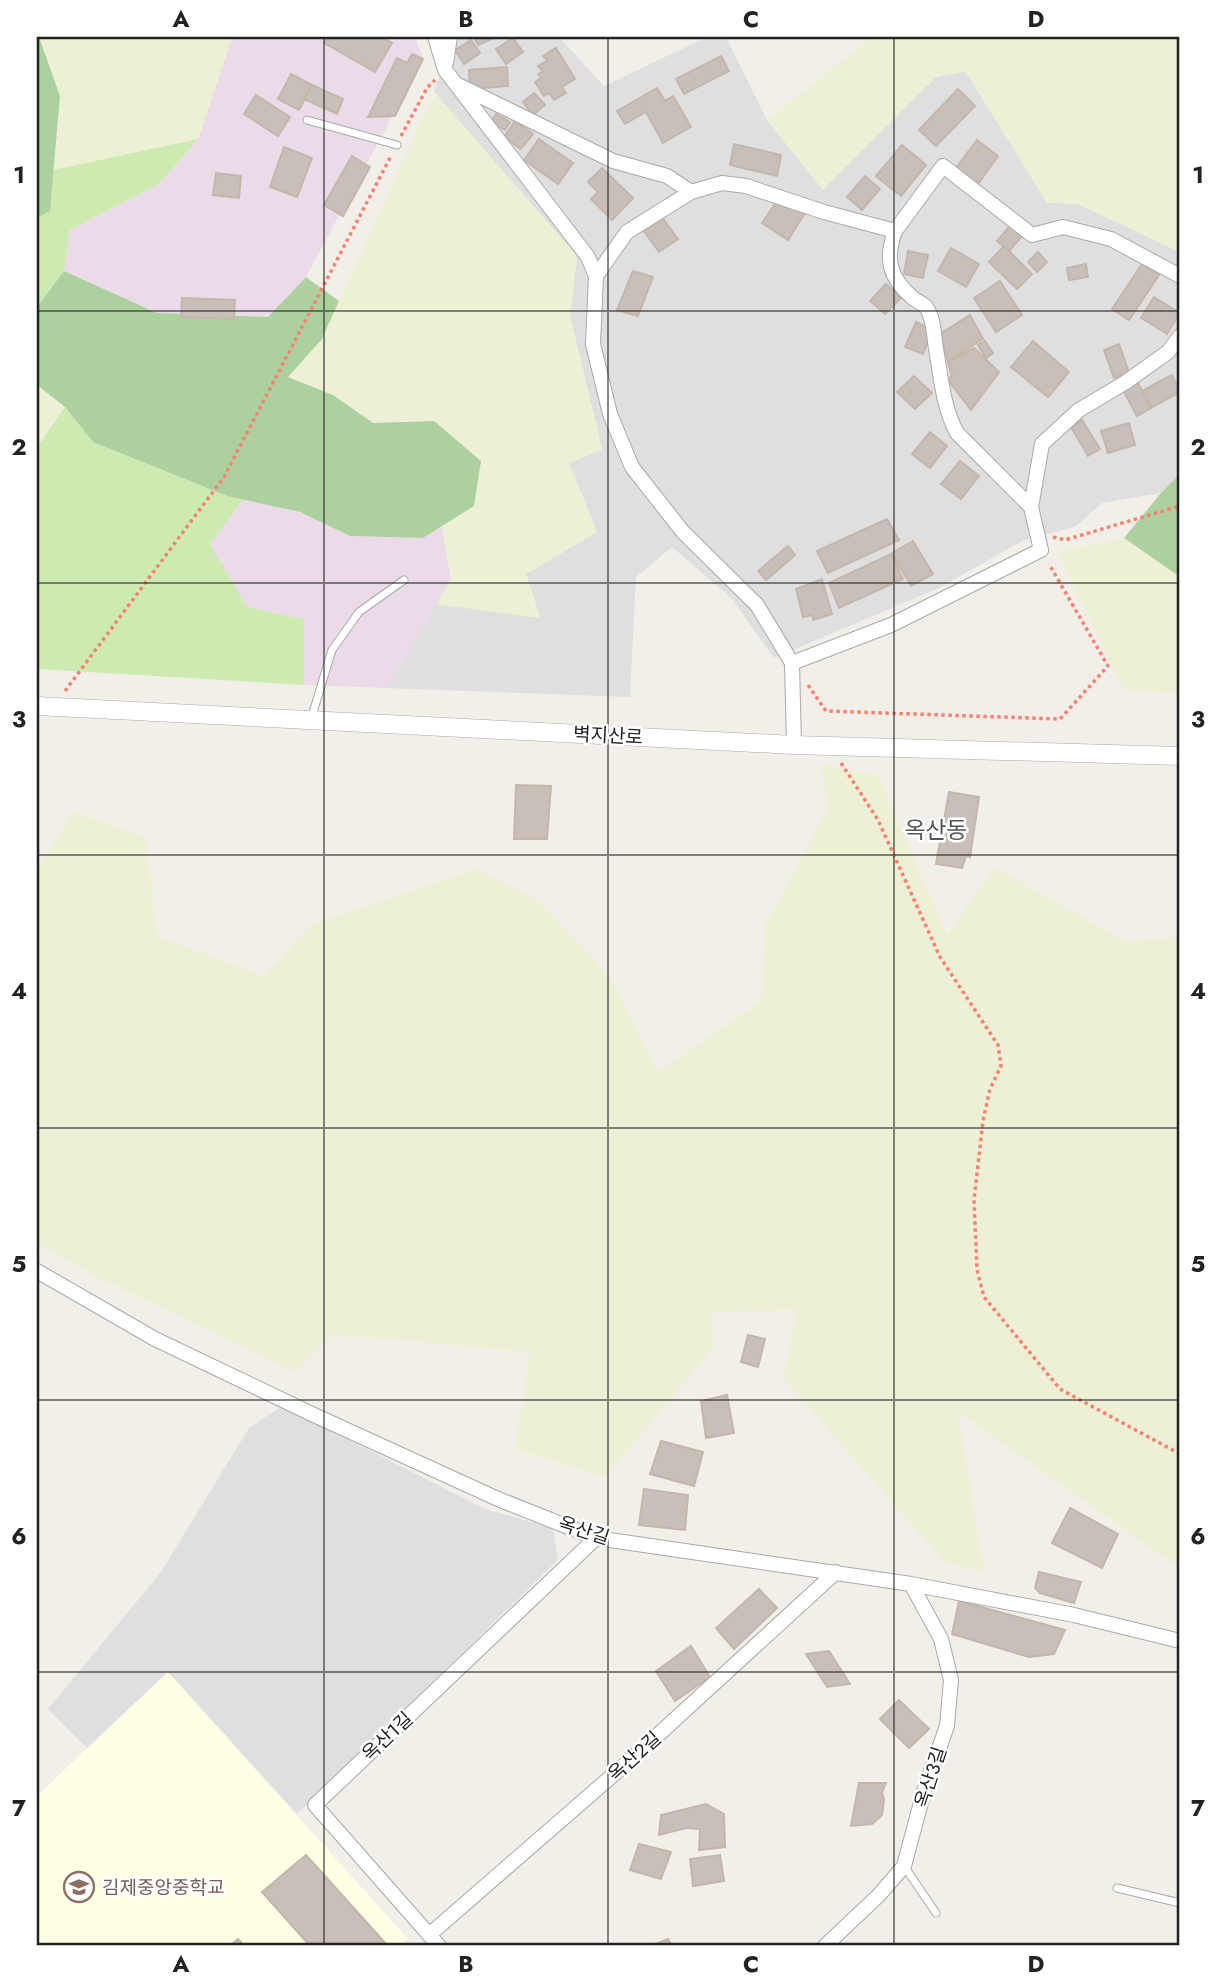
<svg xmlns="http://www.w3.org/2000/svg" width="1217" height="1983" viewBox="0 0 1217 1983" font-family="Jost,'Noto Sans KR',sans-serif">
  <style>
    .residential { fill: #e0dfdf }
    .industrial { fill: #ebdbe8 }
    .education { fill: #ffffe5 }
    .farmland { fill: #eef0d5 }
    .grass { fill: #cdebb0 }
    .forest { fill: #add19e }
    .building { fill: #c7bfb8; stroke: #c4b6ab; stroke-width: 2 }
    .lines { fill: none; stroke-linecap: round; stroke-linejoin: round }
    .service-casing { stroke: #a9a9a9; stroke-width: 9 }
    .minor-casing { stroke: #a9a9a9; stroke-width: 16 }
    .tertiary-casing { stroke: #a9a9a9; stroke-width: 19 }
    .path { stroke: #fa8072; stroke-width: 3.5; stroke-dasharray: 3.5 3.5; stroke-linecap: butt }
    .service { stroke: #fff; stroke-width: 7 }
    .minor { stroke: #fff; stroke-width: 14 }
    .tertiary { stroke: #fff; stroke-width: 18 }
    .grid { fill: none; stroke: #222; stroke-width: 2; stroke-opacity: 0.55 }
    .labels { text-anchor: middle; stroke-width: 5; stroke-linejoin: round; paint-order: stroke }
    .street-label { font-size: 19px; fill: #222; stroke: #fff }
    .education-label { font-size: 19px; fill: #785e54; stroke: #fff; text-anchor: start }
    .quarter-label { font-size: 23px; fill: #555; stroke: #fff }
    .neatline { fill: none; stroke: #222; stroke-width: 2.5 }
    .grid-label { font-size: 23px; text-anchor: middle; font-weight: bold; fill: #222 }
  </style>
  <rect width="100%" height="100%" fill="#f2efe9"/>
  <path class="residential" d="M452,37H559L604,86L707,37H726L767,120L823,189L936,77L966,71L1047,202L1078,204L1180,252V474L1161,493L1102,503L1075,527L1024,540L941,587L774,658L732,599L672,547L636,577L630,697L386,688L436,604L540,617L526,574L597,532L569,463L602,449L570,316L577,257L434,92Z
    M282,1406L485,1509L553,1528L558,1560L297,1814L168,1672L87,1748L48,1709L161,1572L249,1428Z"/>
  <path class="industrial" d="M232,37H415L423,59L306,277L268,317L157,313L64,271L70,230L159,184L198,139Z
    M243,499L300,512L350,536L422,538L442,527L451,580L386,688L304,685V619L247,607L209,544Z"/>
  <path class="education" d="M168,1672L408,1939L399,1946H37V1796Z"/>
  <path class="farmland" d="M39,37H232L198,139L53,170L60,96Z
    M872,37H1180V252L1078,204L1047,203L965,71L936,77L823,190L767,120Z
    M434,92L577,256L570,316L602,450L569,463L597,532L526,574L540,618L436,604L451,580L442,527L474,506L434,421L373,423L333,395L288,376L326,331Z
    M37,385L65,407L37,447Z
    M1124,538L1180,577V694L1123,689L1057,552Z
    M821,765L878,775L947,936L994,867L1127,942L1180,936V1569L958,1412L984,1572L944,1562L784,1379L796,1310L711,1312L714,1347L605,1477L515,1449L530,1352L332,1334L296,1372L103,1280L37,1244V871L73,811L145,837L157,936L263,976L312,925L476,869L539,901L611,978L658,1072L761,1001L765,926L828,808Z"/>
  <path class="grass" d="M198,139L159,184L70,230L64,271L37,307V218L50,210L53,170Z
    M65,407L93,442L227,496L243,499L210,544L247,607L304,619V685L37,669V447Z"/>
  <path class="forest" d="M37,37H39L60,96L50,211L37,218Z
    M64,271L157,313L268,317L306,277L339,301L322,339L288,377L333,395L373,423L434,421L481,461L474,506L423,538L350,536L300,512L227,496L93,442L65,407L37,385V307Z
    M1180,474V577L1124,538L1161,493Z"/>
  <path class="building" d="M328,37H381L392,43L375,72L324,43Z
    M474,37H493L494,38L478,45Z
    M513,38L523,52L506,64L496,49Z
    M471,40L480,53L464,64L455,50Z
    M556,48L575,79L562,87L566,93L554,100L549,93L544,96L535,82L541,78L538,74L543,71L538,66L547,61L543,56Z
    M412,54L423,59L395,116L368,117L397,58L407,63Z
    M721,56L729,71L684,94L676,79Z
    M507,67L508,86L470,89L469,70Z
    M291,74L312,85L299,110L278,99Z
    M312,85L343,99L337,114L304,99Z
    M657,88L665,101L673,96L691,127L663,143L646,112L625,124L617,111Z
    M958,89L975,106L936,146L919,130Z
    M534,93L545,105L533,115L523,102Z
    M256,95L290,117L278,136L244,114Z
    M496,114L510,122L505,130L491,122Z
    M515,121L533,134L521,149L504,137Z
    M539,139L573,163L558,184L524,160Z
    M977,140L998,156L978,184L956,168Z
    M734,144L781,155L777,176L730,165Z
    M902,145L926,165L901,196L876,176Z
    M284,147L312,158L297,197L270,187Z
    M352,156L370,167L343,216L324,205Z
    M602,168L633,198L612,220L591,199L598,192L588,182Z
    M216,173L241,176L239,198L213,195Z
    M865,176L880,189L862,210L847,197Z
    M779,198L805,213L788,240L762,223Z
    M662,217L678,239L659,252L643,230Z
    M1010,226L1022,236L1009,251L997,241Z
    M1004,246L1032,274L1017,289L989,262Z
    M951,248L979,264L966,287L938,271Z
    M908,251L928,255L923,278L904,274Z
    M1038,252L1047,262L1037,272L1028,262Z
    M1086,264L1088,277L1069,280L1067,268Z
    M1142,264L1159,275L1129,320L1112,309Z
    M633,271L653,277L638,316L617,310Z
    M1000,281L1022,315L996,332L974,298Z
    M886,284L901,298L885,314L870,301Z
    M1154,297L1180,313L1167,334L1141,318Z
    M182,298L235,300L234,319L181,317Z
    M970,315L983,339L948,361L940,334Z
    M916,322L933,330L923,354L905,347Z
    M985,341L993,353L986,358L978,345Z
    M1033,341L1069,372L1048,397L1011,367Z
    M1119,344L1129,373L1114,378L1104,350Z
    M974,348L999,372L971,410L948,380L952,376L948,362Z
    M1172,375L1180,392L1151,408L1142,391Z
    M914,376L932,393L915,409L897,392Z
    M1138,383L1151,408L1137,416L1123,390Z
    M1082,420L1100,449L1088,456L1071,427Z
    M1129,423L1135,445L1108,453L1101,431Z
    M930,432L947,446L930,468L912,454Z
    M960,461L979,476L961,499L941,484Z
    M887,519L899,540L828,573L817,551Z
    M913,541L933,574L911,586L892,553Z
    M788,546L795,555L766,580L758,571Z
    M891,554L903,579L839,608L829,583Z
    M822,579L832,614L813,620L812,615L803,617L796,589Z
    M516,785L551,786L547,839H514Z
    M949,792L979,797L970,857L966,856L962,868L936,864Z
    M748,1335L765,1339L758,1367L741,1362Z
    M727,1395L734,1433L706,1438L701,1401Z
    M661,1441L703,1452L694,1486L650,1474Z
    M644,1489L688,1495L685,1530L639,1525Z
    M1070,1508L1118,1534L1102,1568L1052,1543Z
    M1039,1572L1081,1582L1074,1603L1040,1593L1035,1588Z
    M759,1589L777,1608L734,1649L716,1628Z
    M959,1601L1065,1630L1054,1654L1029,1657L952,1634Z
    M691,1646L710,1677L675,1701L656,1671Z
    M829,1651L850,1684L827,1687L806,1654Z
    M899,1700L929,1729L909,1748L880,1719Z
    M859,1783H886L882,1793L884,1799L882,1815L872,1824L851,1826Z
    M706,1804L724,1814L725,1847L699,1850L700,1829L686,1828L659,1835L661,1815Z
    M639,1844L671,1852L661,1879L630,1870Z
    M306,1855L388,1946H310L262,1892Z
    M720,1855L724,1881L693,1886L690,1859Z
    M238,1939L244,1946H230Z
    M668,1939L672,1946H651Z"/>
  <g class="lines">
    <g class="service-casing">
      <path id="service" d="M307,120L397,145
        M311,719L332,650L359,612L404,580
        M904,1866L936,1913
        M1117,1888L1180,1903"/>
    </g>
    <g class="minor-casing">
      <path id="minor" d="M435,37L445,70L588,257L596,276L593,344L610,414L632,467L683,532L757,605L792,663L794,745
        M446,63L450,37
        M458,85L613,161L667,176L691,192
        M895,231C885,259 889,278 913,298C916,301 923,303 926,307C934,318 934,336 936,349C941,377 943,407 957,433L1031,507
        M596,276L627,232L691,192L722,183L746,186L824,212L895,231L943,166L1032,235L1063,227L1111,239L1180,276
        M792,663L891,625L1041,550L1031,507L1042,444L1079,410L1126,382L1168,352L1180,336
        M37,1271L155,1339L314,1415L498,1499L596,1538L911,1584L1074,1615L1180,1641
        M429,1935L636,1755L836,1572
        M439,1946L315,1805L596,1538
        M825,1946L879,1895L904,1866L924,1791L947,1726L951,1680L941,1639L911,1584"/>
    </g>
    <g class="tertiary-casing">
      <path id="tertiary" d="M37,706L794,745L1180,756"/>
    </g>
    <path class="path" d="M401,136L427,88L435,80
      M1053,537L1065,540L1180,506
      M808,685L826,711L1060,719L1108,666L1049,564
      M65,691L224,477L391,156
      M841,763L878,820L940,957L998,1045L1001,1066L990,1089L983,1121L974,1200L977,1270L984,1297L1060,1389L1180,1454"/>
    <use href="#service" class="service"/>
    <use href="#minor" class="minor"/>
    <use href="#tertiary" class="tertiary"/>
  </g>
  <path class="grid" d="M324,37V1946M608,37V1946M894,37V1946M37,311H1180M37,583H1180M37,855H1180M37,1128H1180M37,1400H1180M37,1672H1180"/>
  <defs>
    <g id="school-ring" transform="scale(1.575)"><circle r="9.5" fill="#fff" stroke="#8d6e63" stroke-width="1.5"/><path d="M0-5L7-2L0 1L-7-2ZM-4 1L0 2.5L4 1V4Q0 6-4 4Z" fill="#8d6e63"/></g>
  </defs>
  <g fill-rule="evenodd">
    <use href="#school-ring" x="79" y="1887"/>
  </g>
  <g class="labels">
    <g class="street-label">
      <text transform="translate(608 735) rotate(3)" y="7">벽지산로</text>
      <text transform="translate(584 1530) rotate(18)" y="7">옥산길</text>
      <text transform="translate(387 1736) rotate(-43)" y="7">옥산1길</text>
      <text transform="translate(634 1756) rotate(-42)" y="7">옥산2길</text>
      <text transform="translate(930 1777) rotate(-72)" y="7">옥산3길</text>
    </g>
    <g class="education-label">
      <text x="102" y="1894">김제중앙중학교</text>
    </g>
    <g class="quarter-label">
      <text x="936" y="838">옥산동</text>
    </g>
  </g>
  <rect width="1217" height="1983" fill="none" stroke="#ffffff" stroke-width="77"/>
  <rect x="38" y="38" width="1140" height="1906" class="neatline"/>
  <g class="grid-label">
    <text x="181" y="27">A</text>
    <text x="466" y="27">B</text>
    <text x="751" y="27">C</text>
    <text x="1036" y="27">D</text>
    <text x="19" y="183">1</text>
    <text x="1198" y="183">1</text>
    <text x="19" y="455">2</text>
    <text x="1198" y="455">2</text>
    <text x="19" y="727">3</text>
    <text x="1198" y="727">3</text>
    <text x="19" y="999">4</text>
    <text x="1198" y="999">4</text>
    <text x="19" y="1272">5</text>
    <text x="1198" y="1272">5</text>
    <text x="19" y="1544">6</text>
    <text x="1198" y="1544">6</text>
    <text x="19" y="1816">7</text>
    <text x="1198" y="1816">7</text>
    <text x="181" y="1972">A</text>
    <text x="466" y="1972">B</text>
    <text x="751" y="1972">C</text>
    <text x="1036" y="1972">D</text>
  </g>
</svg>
